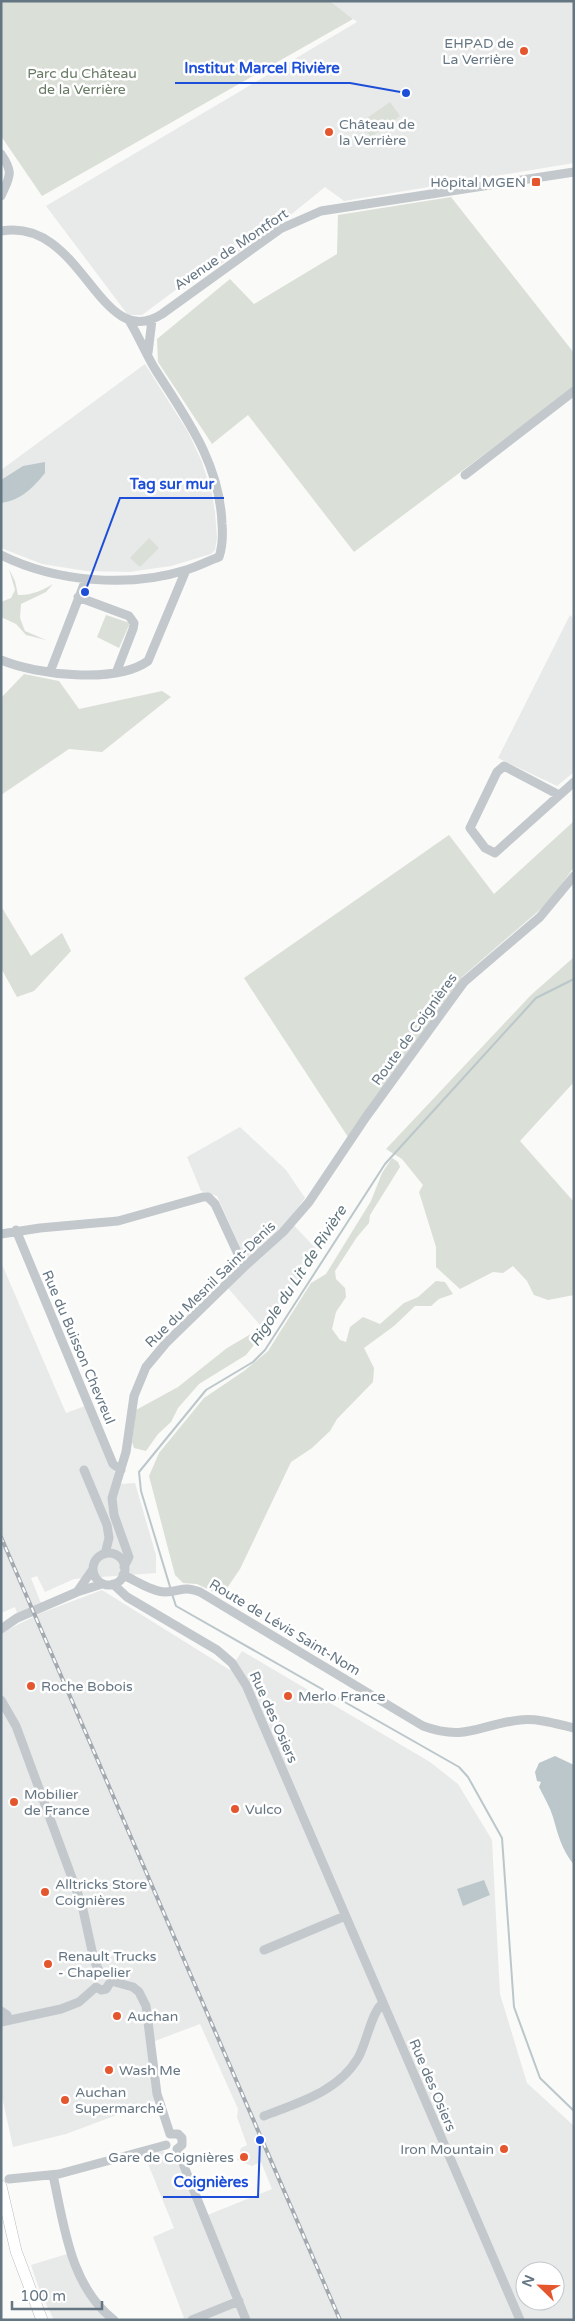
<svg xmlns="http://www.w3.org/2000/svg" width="575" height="2321" viewBox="0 0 575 2321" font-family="'Varela Round',sans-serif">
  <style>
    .built { fill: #e8e9e9; fill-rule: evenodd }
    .green { fill: #dadfd7 }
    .water { fill: #bbc7cb }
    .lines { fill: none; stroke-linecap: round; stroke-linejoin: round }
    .stream { stroke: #bbc7cb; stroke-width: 2 }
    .major-casing { stroke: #b5babe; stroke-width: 12 }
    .minor { stroke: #c3c8cc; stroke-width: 9 }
    .major { stroke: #fff; stroke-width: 11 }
    .rail-casing { stroke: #a2aab0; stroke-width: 4 }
    .rail { stroke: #fff; stroke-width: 2; stroke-dasharray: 5.5; stroke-linecap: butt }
    .poi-dot { fill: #e4572e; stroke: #fff; stroke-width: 2 }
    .labels { text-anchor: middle; stroke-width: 5; stroke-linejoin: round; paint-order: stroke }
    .poi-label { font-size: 14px; fill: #657683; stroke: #fff; text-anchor: start }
    .park-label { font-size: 14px; fill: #687a64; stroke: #fff }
    .street-label { font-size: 14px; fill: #657683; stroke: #fff }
    .water-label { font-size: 15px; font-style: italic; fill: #60757c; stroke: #fff }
    .leader { fill: none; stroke: #1d4ed8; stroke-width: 2 }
    .callout-dot { fill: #1d4ed8; stroke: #fff; stroke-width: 2 }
    .callout-label { font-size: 15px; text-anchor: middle; font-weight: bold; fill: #1d4ed8; stroke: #fff; stroke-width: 5; stroke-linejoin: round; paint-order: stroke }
  </style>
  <rect width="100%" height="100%" fill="#fafaf8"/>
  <path class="built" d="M330,1H574V163L344,201L325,187L277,226L184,289L181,286L142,315H128L46,206L357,22Z
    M145,364L188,432L202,462L212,494L215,512L217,538L215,550L211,554L171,566L129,572L86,571L42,564L1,548V470Z
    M570,615L574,619V772L557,786L498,758Z
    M240,1127L286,1170L305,1198L289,1220L317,1250L266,1332L228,1288L249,1267L217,1196L201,1191L187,1157Z
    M1,1262L66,1413L85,1406L120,1484L135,1483L156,1555V1573L74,1579L45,1592L37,1576L31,1578L41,1603L17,1613L15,1607L1,1613Z
    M102,1590L230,1670L242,1651L430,1762L458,1784L492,1840L500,1994L527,2083L574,2126V2320H180L184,2318L153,2237L174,2228L144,2154L161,2150L175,2157L200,2218L272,2189L261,2162L252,2166L237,2160L241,2148L247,2145L237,2117L238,2109L200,2024L147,2044L154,2101L66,2134L13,2147L1,2092V1633L41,1613ZM525,2271H555V2301H525Z
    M67,2254L110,2320H54L40,2292L31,2265Z"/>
  <path class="green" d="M1,1H330L353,19L42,196L1,136Z
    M390,102L400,116L371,137L360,123Z
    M451,197L574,353V387L354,552L248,415L212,444L158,362L157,339L230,279L254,304L337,254L338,215Z
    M149,538L159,548L140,567L130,558Z
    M9,569L15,581L18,595C29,596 44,590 53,584L46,592L21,604L20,618L25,631L46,640L26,635L16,624L1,617V602L11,598L15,590Z
    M106,615L130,623L119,648L97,637Z
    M24,674L59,681L79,709L162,691L171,697L102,752L69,749L1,795V698Z
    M574,821V867L549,902L462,977L348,1137L244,978L449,835L494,894Z
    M1,906L31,956L62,933L71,951L34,991L17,997L1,968Z
    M574,957V1082L520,1141L574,1202V1295L548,1300L534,1295L527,1281L513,1266L503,1273L493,1272L460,1289L436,1267V1247L419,1192L423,1185L402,1159L386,1149L531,995Z
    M392,1158L398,1162L400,1167L370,1215L369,1223L357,1237L335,1271L336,1279L345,1288L346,1297L336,1312L332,1329L340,1340L346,1342L350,1327L363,1317L380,1324L404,1303L418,1297L436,1281L445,1282L453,1294L439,1299L431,1306H415L394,1326L364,1348L374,1368L373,1382L337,1419L330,1431L312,1448L291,1462L240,1569L225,1591L216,1593L197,1584L183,1583L175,1575L149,1476L159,1453L204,1398L244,1371L268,1351L311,1283L326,1274L371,1201L382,1173Z
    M256,1331L262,1335L246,1355L199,1384L178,1408L171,1422L158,1434L146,1451L134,1448L132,1442L136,1410L178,1387L227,1348Z"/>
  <path class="water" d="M45,462V473C33,488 21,500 1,503V480L23,466Z
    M555,1756L574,1765V1865C562,1850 558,1835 553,1817C550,1807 544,1797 539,1787L541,1782L537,1781L535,1772L539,1763Z
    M484,1880L490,1895L463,1906L457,1889Z"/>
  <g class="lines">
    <path class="stream" d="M171,1590L141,1491L139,1472L206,1390L253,1362L265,1350L385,1164L536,998L574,979
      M172,1594L176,1606L459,1767L468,1777L502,1838L514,2007L540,2078L574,2111"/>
    <g class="major-casing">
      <path id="major" d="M1,2186L16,2251L42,2320"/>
    </g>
    <path class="minor" d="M1,154C14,173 10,176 1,196
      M1,231C83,216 99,355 162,314L280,229L321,211L574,172
      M148,353L152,320
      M465,475L574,391
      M1,555C55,582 129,588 186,570C197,567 208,561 219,557C223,545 223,536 222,524C220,463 186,418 155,369C146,354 139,337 130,322
      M78,597L129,616L134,623L133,629L116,673
      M1,660C37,675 116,684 148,661L186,570
      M50,672L86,579
      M559,795L504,766L497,772L470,828L485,848L495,853L574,782
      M16,1230L113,1464L121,1470
      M1,1234L40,1228L118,1221L203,1197H208L215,1204L244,1267
      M84,1470L107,1525L109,1538L105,1554
      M93 1569a16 16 0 1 1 32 0a16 16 0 1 1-32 0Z
      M124,1567L129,1557L114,1515L112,1498L126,1452L134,1396L146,1367L166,1343L244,1267L283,1232L309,1202L366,1117L464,982L540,917L574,876
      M123,1575C135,1580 152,1592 165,1592C181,1592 182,1585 200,1592L423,1726C467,1742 480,1724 520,1720C538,1718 557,1724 574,1728
      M113,1584L127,1597L217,1650L232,1663L246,1685L520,2320
      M77,1592L93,1569
      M1,1629L17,1618L77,1592L102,1584
      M1,1700L16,1726L82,1905L94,1960L100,1973
      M264,1950L345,1916
      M111,1981L133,1987L139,1992L146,2006L157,2094L170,2134
      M96,1987L101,1990L106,1989L111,1981
      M1,2011L7,2015
      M1,2022L61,2009L79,2002L96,1987
      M264,2116C297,2103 338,2092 358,2058C366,2045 372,2010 383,2003
      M170,2134H178L182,2138V2145L177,2149
      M177,2149L246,2320
      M53,2175C64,2225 70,2286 114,2320
      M9,2179L59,2174L166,2145
      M192,2320L239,2301"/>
    <use href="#major" class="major"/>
    <g class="rail-casing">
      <path id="rail" d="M1,1537L340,2320"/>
    </g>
    <use href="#rail" class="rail"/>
  </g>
  <g class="poi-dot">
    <circle cx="524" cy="51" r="5"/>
    <circle cx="329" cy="132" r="5"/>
    <rect x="531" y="177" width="10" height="10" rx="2.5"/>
    <circle cx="31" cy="1686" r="5"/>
    <circle cx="288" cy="1696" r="5"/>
    <circle cx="14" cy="1802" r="5"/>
    <circle cx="235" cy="1809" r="5"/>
    <circle cx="45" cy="1892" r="5"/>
    <circle cx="48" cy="1964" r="5"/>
    <circle cx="117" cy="2016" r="5"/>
    <circle cx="109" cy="2070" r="5"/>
    <circle cx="65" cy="2100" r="5"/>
    <circle cx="504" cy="2149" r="5"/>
    <circle cx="244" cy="2157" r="5"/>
  </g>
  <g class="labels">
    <g class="poi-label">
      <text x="514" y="48" text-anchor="end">EHPAD de<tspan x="514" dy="16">La Verrière</tspan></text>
      <text x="339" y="129">Château de<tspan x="339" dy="16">la Verrière</tspan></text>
      <text x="526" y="187" text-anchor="end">Hôpital MGEN</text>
      <text x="41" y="1691">Roche Bobois</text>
      <text x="298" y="1701">Merlo France</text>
      <text x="24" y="1799">Mobilier<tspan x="24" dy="16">de France</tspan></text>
      <text x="245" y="1814">Vulco</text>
      <text x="55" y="1889">Alltricks Store<tspan x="55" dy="16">Coignières</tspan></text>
      <text x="58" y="1961">Renault Trucks<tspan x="58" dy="16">- Chapelier</tspan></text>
      <text x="127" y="2021">Auchan</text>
      <text x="119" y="2075">Wash Me</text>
      <text x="75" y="2097">Auchan<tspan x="75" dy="16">Supermarché</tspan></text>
      <text x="494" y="2154" text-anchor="end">Iron Mountain</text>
      <text x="234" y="2162" text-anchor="end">Gare de Coignières</text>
    </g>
    <g class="park-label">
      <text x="82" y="78">Parc du Château<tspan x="82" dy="16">de la Verrière</tspan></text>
    </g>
    <g class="street-label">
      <text transform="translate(231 249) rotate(-34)" y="5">Avenue de Montfort</text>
      <text transform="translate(414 1029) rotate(-54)" y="5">Route de Coignières</text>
      <text transform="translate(210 1284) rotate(-44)" y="5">Rue du Mesnil Saint-Denis</text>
      <text transform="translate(79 1347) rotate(67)" y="5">Rue du Buisson Chevreul</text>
      <text transform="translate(285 1627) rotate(31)" y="5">Route de Lévis Saint-Nom</text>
      <text transform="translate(274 1717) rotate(66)" y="5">Rue des Osiers</text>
      <text transform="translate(433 2085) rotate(67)" y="5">Rue des Osiers</text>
    </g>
    <g class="water-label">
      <text transform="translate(298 1276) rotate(-57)" y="5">Rigole du Lit de Rivière</text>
    </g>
  </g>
  <path class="leader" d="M406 93L350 83H175M85 592L120 498H224M260 2140L258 2197H163"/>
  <g class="callout-dot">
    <circle cx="406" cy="93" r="5"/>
    <circle cx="85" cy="592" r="5"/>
    <circle cx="260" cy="2140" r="5"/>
  </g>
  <g class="callout-label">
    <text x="262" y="73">Institut Marcel Rivière</text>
    <text x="172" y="489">Tag sur mur</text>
    <text x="211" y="2187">Coignières</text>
  </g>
  <rect width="575" height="2321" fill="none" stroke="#657683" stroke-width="5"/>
  <g transform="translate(540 2286) rotate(293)"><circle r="24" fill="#ffffff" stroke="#c1c8cd"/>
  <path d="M0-4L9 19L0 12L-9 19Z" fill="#e4572e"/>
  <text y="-8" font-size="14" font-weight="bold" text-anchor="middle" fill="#657683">N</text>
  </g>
  <path d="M12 2301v8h90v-8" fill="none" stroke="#657683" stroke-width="2.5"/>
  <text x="20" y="2301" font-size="15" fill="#657683" stroke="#ffffff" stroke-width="4" paint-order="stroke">100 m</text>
</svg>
